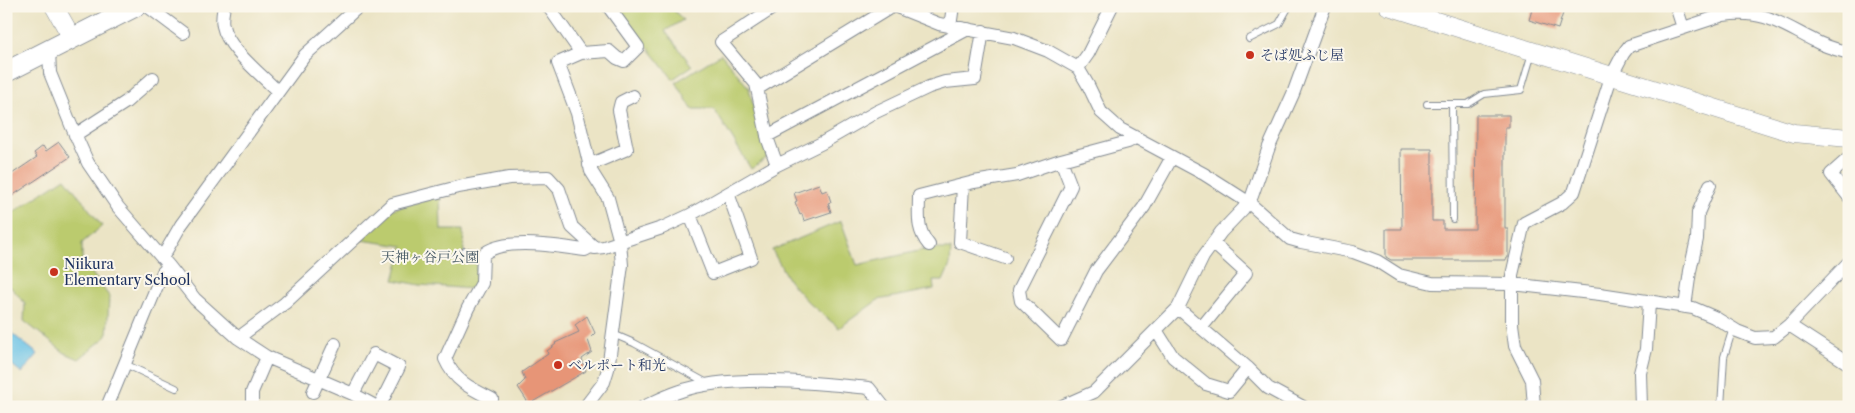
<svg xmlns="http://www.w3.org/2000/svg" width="1855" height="413" viewBox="0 0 1855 413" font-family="'Libre Caslon Text','Noto Serif JP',serif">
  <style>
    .green { fill: #bbcb6e; stroke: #6b7d66 }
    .water { fill: #68c1e5; stroke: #4278a2 }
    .building { fill: #e79577 }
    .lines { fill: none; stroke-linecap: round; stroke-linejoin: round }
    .lane-casing { stroke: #838a92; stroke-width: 8 }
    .street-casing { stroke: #838a92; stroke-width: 14 }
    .secondary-casing { stroke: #838a92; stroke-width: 19 }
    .primary-casing { stroke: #838a92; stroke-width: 22 }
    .lane { stroke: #fff; stroke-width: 6 }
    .street { stroke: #fff; stroke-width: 12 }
    .secondary { stroke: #fff; stroke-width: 18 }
    .primary { stroke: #fff; stroke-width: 20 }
    .poi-dot { fill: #c8321e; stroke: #fbf7ec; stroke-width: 2 }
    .labels { text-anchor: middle; stroke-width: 4; stroke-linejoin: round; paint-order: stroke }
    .poi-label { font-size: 14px; fill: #1b2f5e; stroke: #fbf7ec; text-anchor: start }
    .park-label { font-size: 14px; fill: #435662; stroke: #fbf7ec }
  </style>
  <rect width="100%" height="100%" fill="#fbf7ec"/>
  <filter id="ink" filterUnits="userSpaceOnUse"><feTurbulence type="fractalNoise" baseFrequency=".02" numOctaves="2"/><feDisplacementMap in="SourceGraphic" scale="10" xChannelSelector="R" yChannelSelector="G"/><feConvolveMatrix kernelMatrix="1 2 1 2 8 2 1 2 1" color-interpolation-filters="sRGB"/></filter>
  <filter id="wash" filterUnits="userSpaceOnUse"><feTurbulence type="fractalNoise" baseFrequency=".0096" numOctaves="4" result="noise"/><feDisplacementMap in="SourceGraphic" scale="20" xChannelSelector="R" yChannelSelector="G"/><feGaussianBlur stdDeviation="1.12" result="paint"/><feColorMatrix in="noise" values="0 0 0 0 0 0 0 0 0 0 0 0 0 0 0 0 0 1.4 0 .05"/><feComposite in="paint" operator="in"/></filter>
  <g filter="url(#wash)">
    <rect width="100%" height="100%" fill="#ebe4c5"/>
    <path class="green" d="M615,6H670L683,20L665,31L692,66L673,79Z
      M721,54L749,88L762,140L768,157L751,169L714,109H692L676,82Z
      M65,178L102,226L82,243V260L109,296L107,336L79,359L65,353L24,321L25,303L6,282V217Z
      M440,196L441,230H463L464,256L473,258L477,261L475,283L473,289L420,285L394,280L403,246L361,240L392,209Z
      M841,221L857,265L927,249H951L950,265L943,281H933L934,289L878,300L839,328L809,303L789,281L772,250Z"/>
    <path class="water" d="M6,329L38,354L22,373L6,360Z"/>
    <g id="blocks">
      <path class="building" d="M1533,6H1551L1564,10L1558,29L1529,20Z
        M1476,115H1509V127H1505V229H1508V258H1506V260H1391L1386,257V229H1402L1401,149H1432V221H1443V229H1475Z
        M59,142L70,157L6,200V178L37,157L34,153L43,146L46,151Z
        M819,184L822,192L827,190L831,202L828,203L831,212L804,221L802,214L800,215L795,202L797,201L794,193Z
        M587,316L595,333L588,340L592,352L582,359L586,371L529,404L518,387L525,380L522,372L548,354L547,351L556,344L555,343L579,332L575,325Z"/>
    </g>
  </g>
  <g filter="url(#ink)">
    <use href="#blocks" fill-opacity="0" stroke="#838a92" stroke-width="1"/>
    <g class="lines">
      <g class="lane-casing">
        <path id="lane" d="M1249,39L1279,24L1289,6
          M1427,104H1468L1484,94L1521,90L1532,53
          M1452,104L1453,219
          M465,251L479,253L483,255
          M613,334L634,343L707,383
          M125,364L176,388
          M1721,407L1724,357L1733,328"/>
      </g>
      <g class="street-casing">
        <path id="street" d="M147,6L183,33
          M224,6C223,12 221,20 223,26C227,48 261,74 277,91
          M548,6L581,53
          M776,6L721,42L756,84L768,140L777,165
          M894,6L939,24L1014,38L1048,51L1078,68L1088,85L1101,112L1120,129L1204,174L1248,202L1290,239L1301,242L1353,252L1377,261L1399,275L1432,283L1512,284L1600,294L1693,308L1714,317L1737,331L1755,338L1774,337L1789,325L1849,262
          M1676,6L1683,28
          M950,27L953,6
          M49,50L50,73L71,125L88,163L118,207L169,266L195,299L238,338L267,357L353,394L377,407
          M1078,68L1088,54L1112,6
          M757,89L893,6
          M75,135L126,102L153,78
          M767,136L968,29
          M1849,158L1831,174L1849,197
          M1061,160L1071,186L1019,290L1021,301L1061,340L1096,271L1144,207L1172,157
          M589,165L627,149L619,110L621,102L633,96
          M963,185L960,242L1005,258
          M690,215L713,273L751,258L728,193
          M929,245C916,229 919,216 919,196L974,182L1017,175L1061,160L1128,142L1135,138
          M162,258L181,225L305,55L359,6
          M1685,307L1690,271L1697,239L1698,213L1710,185
          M1178,308L1248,368L1268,388L1303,407
          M1789,325L1849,364
          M1201,328L1246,273L1213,243
          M1156,330L1173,357L1206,384L1229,391L1248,368
          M238,338L285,303L392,204L458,187L509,178L548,177L559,189L572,227L595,248L604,247L662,228L690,215L777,165L822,143L876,112L929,87L945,82L975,79L983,31
          M313,392L335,344
          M353,394L374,354L399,367L379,407
          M107,407L159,281L163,272L169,266
          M252,407V392L267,357
          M491,407L492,399C472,389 455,382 445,359L468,308L482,283L483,255C502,236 560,247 585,250L592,246
          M585,407L604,382L608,369L622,265L620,242L608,198L591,171L577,113L558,63L581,53L609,51L617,58L624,61L638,47L608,6
          M643,407C654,402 666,396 678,392C732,373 813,383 869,388L884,407
          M1060,407L1094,392L1178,308L1203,257L1221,232L1243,209L1252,196L1269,147L1293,94L1325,6
          M1534,407L1532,380L1515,346L1512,324V275L1524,223L1562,203L1574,192L1611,77L1623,54L1629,46L1723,15C1764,9 1781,24 1815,41C1826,47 1838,50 1849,53
          M1641,407L1640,373L1646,349L1649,303"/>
      </g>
      <g class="secondary-casing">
        <path id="secondary" d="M54,6L72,38
          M1388,6L1794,133L1849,138"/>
      </g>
      <g class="primary-casing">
        <path id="primary" d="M6,72L136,6"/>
      </g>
      <use href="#lane" class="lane"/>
      <use href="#street" class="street"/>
      <use href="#secondary" class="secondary"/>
      <use href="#primary" class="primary"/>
    </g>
  </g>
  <g class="poi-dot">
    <circle cx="1250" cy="55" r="5"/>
    <circle cx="54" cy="272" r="5"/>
    <circle cx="558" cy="365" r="5"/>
  </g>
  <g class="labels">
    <g class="poi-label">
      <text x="1260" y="60">そば処ふじ屋</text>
      <text x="64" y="269">Niikura<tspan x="64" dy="16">Elementary School</tspan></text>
      <text x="568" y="370">ベルポート和光</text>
    </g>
    <g class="park-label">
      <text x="430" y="262">天神ヶ谷戸公園</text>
    </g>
  </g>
  <rect width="1855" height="413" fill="none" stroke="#fbf7ec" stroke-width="25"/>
</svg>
